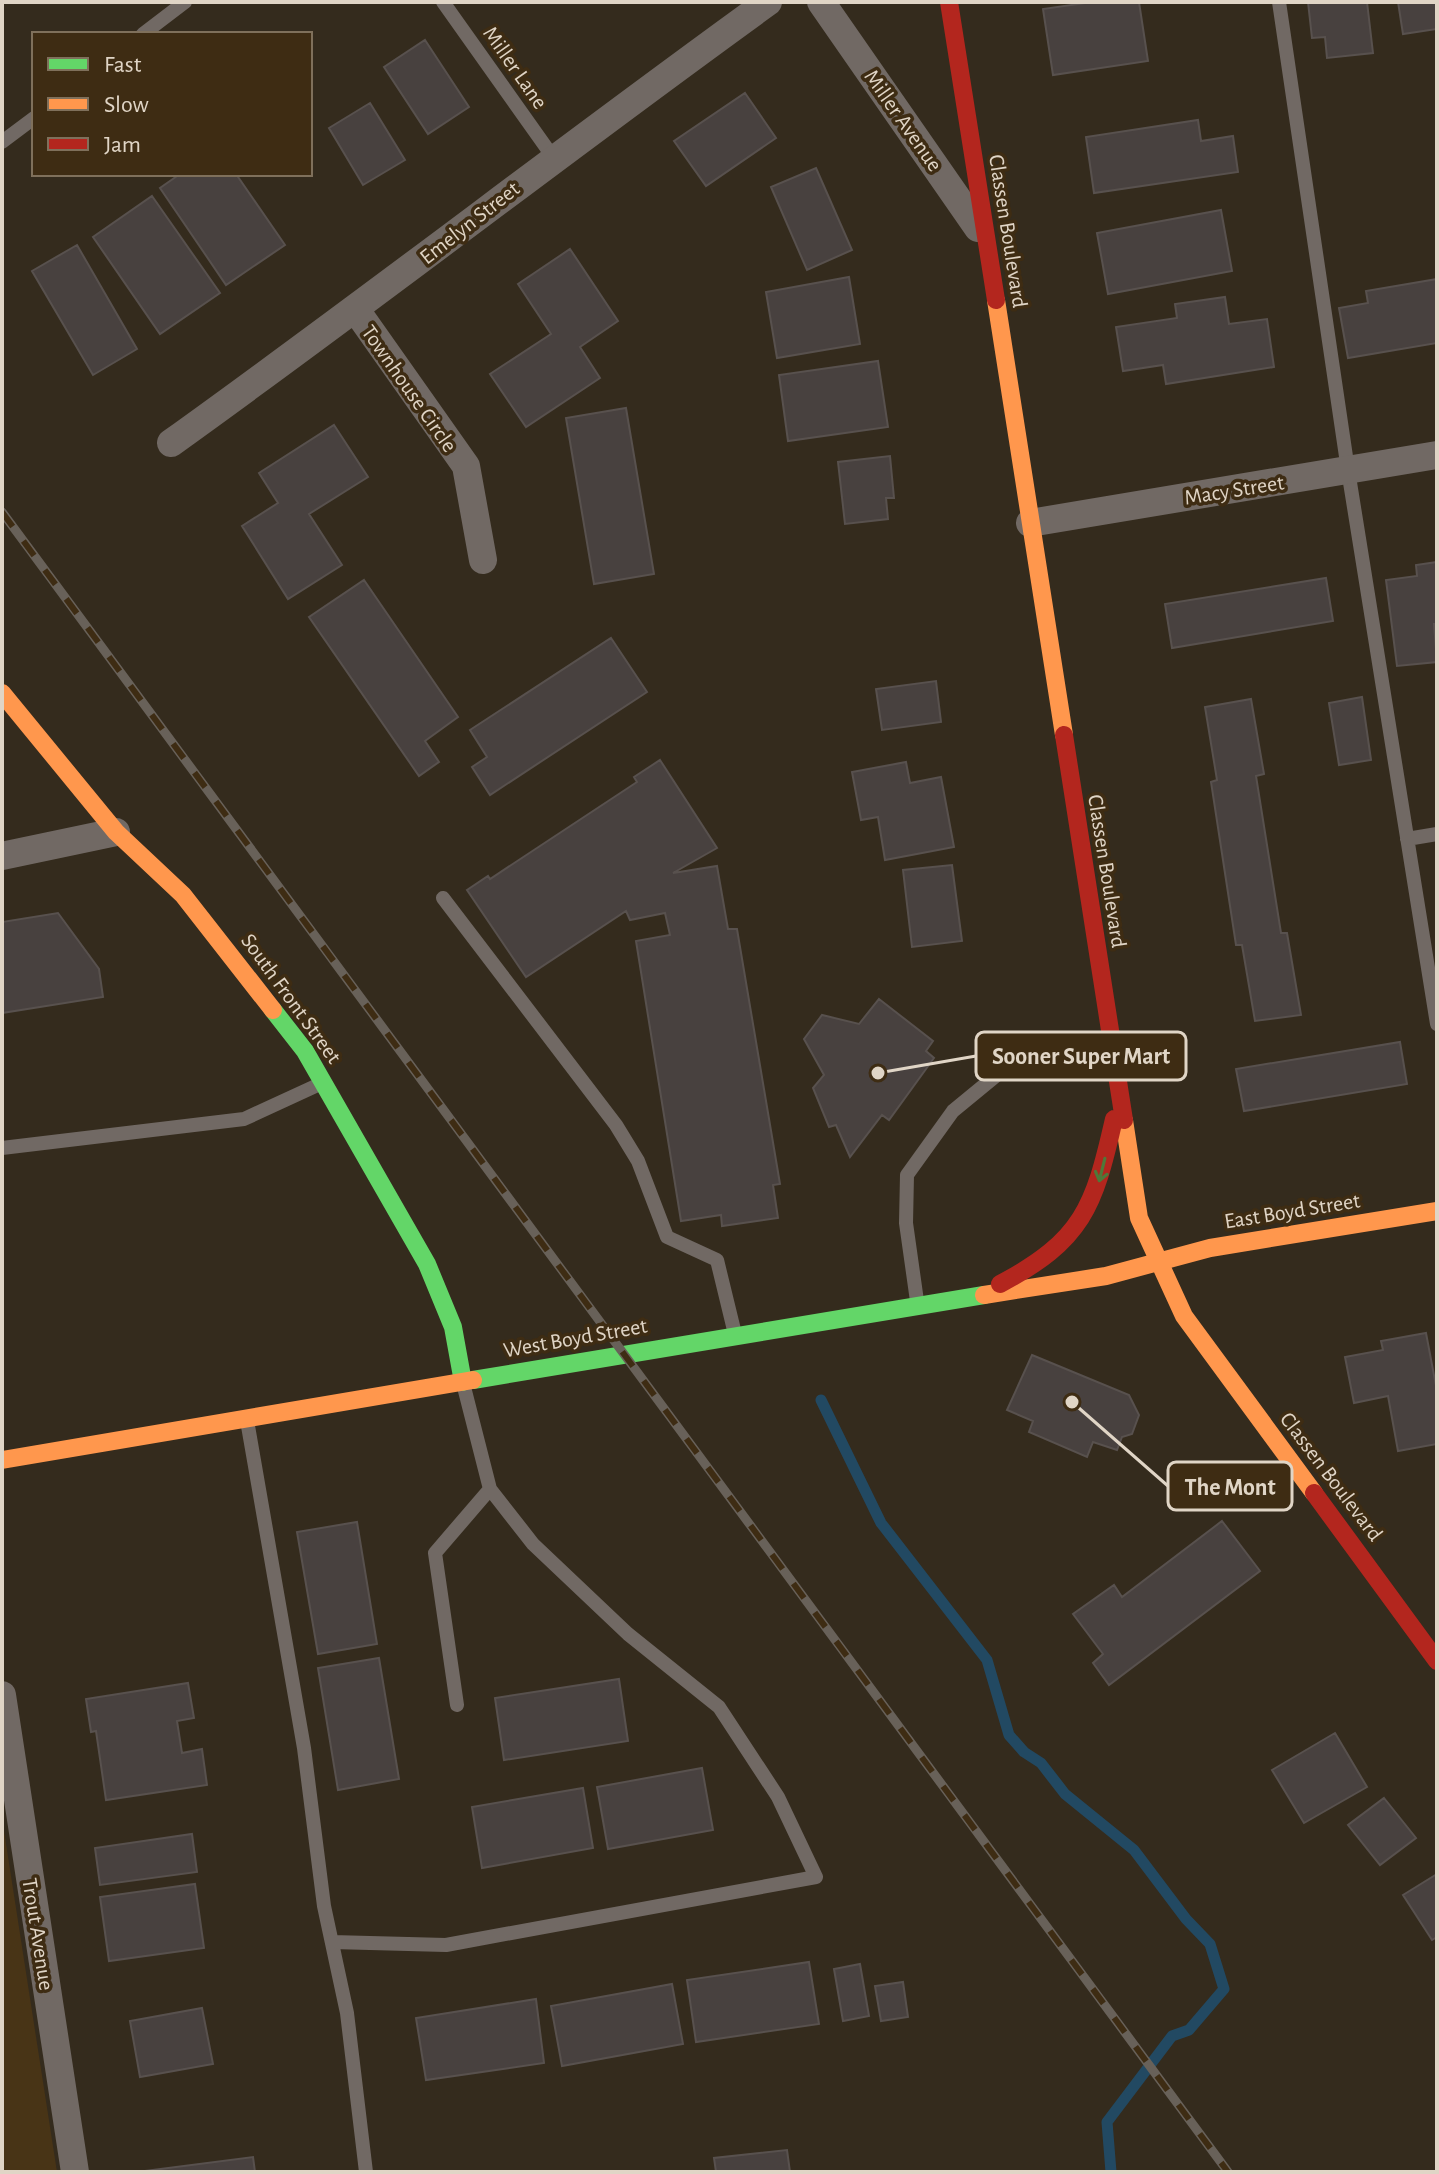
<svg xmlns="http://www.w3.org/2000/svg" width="1439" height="2174" viewBox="0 0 1439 2174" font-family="'Alegreya Sans',sans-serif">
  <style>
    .built { fill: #483416 }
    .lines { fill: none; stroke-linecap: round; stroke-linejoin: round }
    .stream { stroke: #224962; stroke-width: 11 }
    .building { fill: #48413f; stroke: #58514e; stroke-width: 2 }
    .lane { stroke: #716964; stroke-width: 14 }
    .street { stroke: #716964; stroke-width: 28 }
    .fast { stroke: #63d668; stroke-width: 18 }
    .slow { stroke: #ff974d; stroke-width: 18 }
    .jam { stroke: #b3261e; stroke-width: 18 }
    .rail-casing { stroke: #686159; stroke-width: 9 }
    .rail { stroke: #3e2c13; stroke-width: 6; stroke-dasharray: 18; stroke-linecap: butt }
    .oneway { stroke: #4f7839 }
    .labels { text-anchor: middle; stroke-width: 7; stroke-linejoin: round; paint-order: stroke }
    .street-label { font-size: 22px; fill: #e0d5c6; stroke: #3e2c13 }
    .leader { fill: none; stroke: #e0d5c6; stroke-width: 3 }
    .callout-dot { fill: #e0d5c6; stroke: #3e2c13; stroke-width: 3 }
    .callout { fill: #3e2c13; stroke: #e0d5c6; stroke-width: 3 }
    .callout-label { font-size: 24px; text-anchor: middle; font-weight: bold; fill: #e0d5c6 }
  </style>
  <rect width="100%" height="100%" fill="#342b1d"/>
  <path class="built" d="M2,1818L57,2172H2Z"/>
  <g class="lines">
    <path class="stream" d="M821,1400L881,1523L987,1660L1009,1735L1024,1752L1041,1763L1065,1794L1134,1850L1186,1919L1210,1944L1224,1989L1189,2030L1172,2036L1107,2122L1111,2172"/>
  </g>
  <path class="building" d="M1092,2H1139L1148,61L1053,75L1043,9Z
    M1308,2H1367L1373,53L1327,58L1325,37L1312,38Z
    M1398,2H1437V29L1403,34Z
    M425,40L469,107L428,134L384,67Z
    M745,93L776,138L706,186L674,141Z
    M370,103L405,160L363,185L329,128Z
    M1198,120L1201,141L1233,136L1238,172L1094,193L1086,137Z
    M816,168L852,250L807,270L771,187Z
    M180,174H236L285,245L226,285L160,188Z
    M152,196L220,293L160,334L93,237Z
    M1221,210L1232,271L1108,294L1097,233Z
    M77,245L137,349L93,375L32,271Z
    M570,249L618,321L580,347L600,378L526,427L490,374L551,334L518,284Z
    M849,277L860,344L777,358L766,292Z
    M1437,279V343L1348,358L1339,308L1368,303L1366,291Z
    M1225,297L1229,324L1267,319L1274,367L1166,384L1163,365L1123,371L1116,327L1177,318L1175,304Z
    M878,361L888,427L788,441L779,375Z
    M626,408L654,574L594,584L566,418Z
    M334,425L368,477L309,514L342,565L288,599L242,526L278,503L259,473Z
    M890,456L894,498H886L888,519L845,524L838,462Z
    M1437,562V624H1434L1437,662L1397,666L1386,580L1417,576L1416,565Z
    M1326,578L1333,621L1172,648L1165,604Z
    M364,580L458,717L425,741L439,762L419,776L309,617Z
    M611,638L647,692L490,795L472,767L487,757L470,730Z
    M936,681L941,722L882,730L876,689Z
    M1362,697L1371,760L1339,765L1329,703Z
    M1251,699L1264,774L1256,776L1281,933H1287L1301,1015L1255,1021L1242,945H1236L1211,782L1217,780L1205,707Z
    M660,760L717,848L673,873L717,866L728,929H737L780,1184L773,1185L778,1218L722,1226L721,1215L681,1221L636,941L670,935L665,913L630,920L626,911L526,977L467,890L488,876L490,879L637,782L634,777Z
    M906,762L910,783L941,777L954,847L885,860L878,817L861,820L852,772Z
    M952,865L962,941L912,947L903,870Z
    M58,913L99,969L103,997L2,1013V922Z
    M879,999L933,1041L926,1051L934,1058L889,1120L882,1115L850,1157L836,1125L829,1127L813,1088L824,1075L804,1039L822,1015L859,1024Z
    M1400,1042L1407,1084L1244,1111L1236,1069Z
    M1426,1333L1437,1391V1444L1398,1451L1388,1396L1354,1403L1345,1357L1383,1350L1381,1341Z
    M1032,1355L1129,1395L1139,1415L1132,1434L1122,1437L1117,1450L1093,1442L1087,1457L1029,1432L1033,1421L1007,1410Z
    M1222,1521L1260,1571L1109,1685L1093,1663L1103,1654L1073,1614L1114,1585L1122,1597Z
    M357,1522L377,1644L318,1654L297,1532Z
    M379,1658L399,1779L338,1790L318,1668Z
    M619,1679L628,1741L504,1760L495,1698Z
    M188,1683L194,1718L177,1721L182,1753L202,1749L207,1785L106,1800L96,1731L91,1732L86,1699Z
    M1335,1733L1367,1787L1304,1823L1272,1770Z
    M702,1768L713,1830L608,1849L597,1787Z
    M583,1788L593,1848L482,1868L472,1807Z
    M1384,1798L1416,1838L1380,1865L1348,1825Z
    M192,1834L197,1872L100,1885L95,1848Z
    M1437,1874V1937L1432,1940L1403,1895Z
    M195,1884L204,1948L109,1961L100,1897Z
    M809,1962L819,2024L696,2042L687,1980Z
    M860,1964L869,2016L843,2021L834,1969Z
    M903,1982L908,2017L881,2021L875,1986Z
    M672,1984L683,2044L562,2066L551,2006Z
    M536,1999L544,2063L426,2080L416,2018Z
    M202,2008L213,2064L140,2077L130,2021Z
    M787,2150L790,2172H716L714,2158Z
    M253,2157L255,2172H146L145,2171Z"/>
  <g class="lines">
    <path class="lane" d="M443,2L553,157
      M1279,2L1348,470L1437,1024
      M143,34L185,2
      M2,142L34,118
      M1407,839L1437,834
      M443,898L616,1125L638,1161L667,1237L717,1260L734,1330
      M2,1148L244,1119L320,1084
      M917,1301L906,1223L907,1175L953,1111L998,1074L1109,1041
      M248,1426L304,1748L324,1906L347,2013L366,2172
      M457,1705L435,1553L490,1489
      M332,1942L446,1945L816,1877L778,1797L719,1707L628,1634L533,1544L490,1489L464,1387"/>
    <path class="street" d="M821,2L978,228
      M356,310L466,466L483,560
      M171,443C372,299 567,147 768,2
      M1030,523L1437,455
      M2,856L116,832
      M2,1695L75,2172"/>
    <path class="fast" d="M273,1010L305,1051L427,1264L453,1327L463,1382
      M473,1380L984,1295"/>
    <path class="slow" d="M996,300L1064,735
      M2,693L116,832L183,895L273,1010
      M1124,1120L1139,1218L1184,1316L1314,1493
      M984,1295L1106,1276L1210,1248L1437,1211
      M2,1460L473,1380"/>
    <path class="jam" d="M949,2L996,300
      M1064,735L1124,1120
      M1000,1284C1083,1240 1094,1207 1114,1119
      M1314,1493L1437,1661"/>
    <g class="rail-casing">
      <path id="rail" d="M2,512L1228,2172"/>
    </g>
    <use href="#rail" class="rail"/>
  </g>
  <defs><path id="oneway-shaft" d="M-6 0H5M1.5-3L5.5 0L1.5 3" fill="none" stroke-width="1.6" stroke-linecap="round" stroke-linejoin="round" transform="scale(2)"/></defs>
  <use class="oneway" href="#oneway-shaft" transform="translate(1102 1170) rotate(104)"/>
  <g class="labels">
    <g class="street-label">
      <text transform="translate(516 67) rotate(55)" y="8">Miller Lane</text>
      <text transform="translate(904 120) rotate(55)" y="8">Miller Avenue</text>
      <text transform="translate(469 222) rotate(-38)" y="8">Emelyn Street</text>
      <text transform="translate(1009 231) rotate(81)" y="8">Classen Boulevard</text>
      <text transform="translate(410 388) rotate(55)" y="8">Townhouse Circle</text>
      <text transform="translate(1234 489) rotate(-9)" y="8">Macy Street</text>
      <text transform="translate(1108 871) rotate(81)" y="8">Classen Boulevard</text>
      <text transform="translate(292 998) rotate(54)" y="8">South Front Street</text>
      <text transform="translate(1292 1210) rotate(-9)" y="8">East Boyd Street</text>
      <text transform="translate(575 1337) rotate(-10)" y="8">West Boyd Street</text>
      <text transform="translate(1332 1476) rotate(53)" y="8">Classen Boulevard</text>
      <text transform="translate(39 1934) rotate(81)" y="8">Trout Avenue</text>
    </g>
  </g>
  <path class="leader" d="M878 1073L976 1056M1072 1402L1168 1486"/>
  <g class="callout-dot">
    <circle cx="878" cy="1073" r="8"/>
    <circle cx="1072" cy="1402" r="8"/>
  </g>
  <g class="callout">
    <rect x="976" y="1032" width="210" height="48" rx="8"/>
    <rect x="1168" y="1462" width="124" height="48" rx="8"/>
  </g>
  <g class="callout-label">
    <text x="1081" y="1064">Sooner Super Mart</text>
    <text x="1230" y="1495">The Mont</text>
  </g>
  <rect width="1439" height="2174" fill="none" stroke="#e0d5c6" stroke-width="8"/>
  <rect x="32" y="32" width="280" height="144" fill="#3e2c13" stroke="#7f705b" stroke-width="2"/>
  <rect x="48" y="58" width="40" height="12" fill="#63d668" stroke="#7f705b" stroke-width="2"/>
  <text x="104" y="72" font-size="24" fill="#e0d5c6">Fast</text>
  <rect x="48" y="98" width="40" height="12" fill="#ff974d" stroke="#7f705b" stroke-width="2"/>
  <text x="104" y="112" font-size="24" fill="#e0d5c6">Slow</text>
  <rect x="48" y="138" width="40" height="12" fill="#b3261e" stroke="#7f705b" stroke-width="2"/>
  <text x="104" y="152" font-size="24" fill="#e0d5c6">Jam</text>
</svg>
